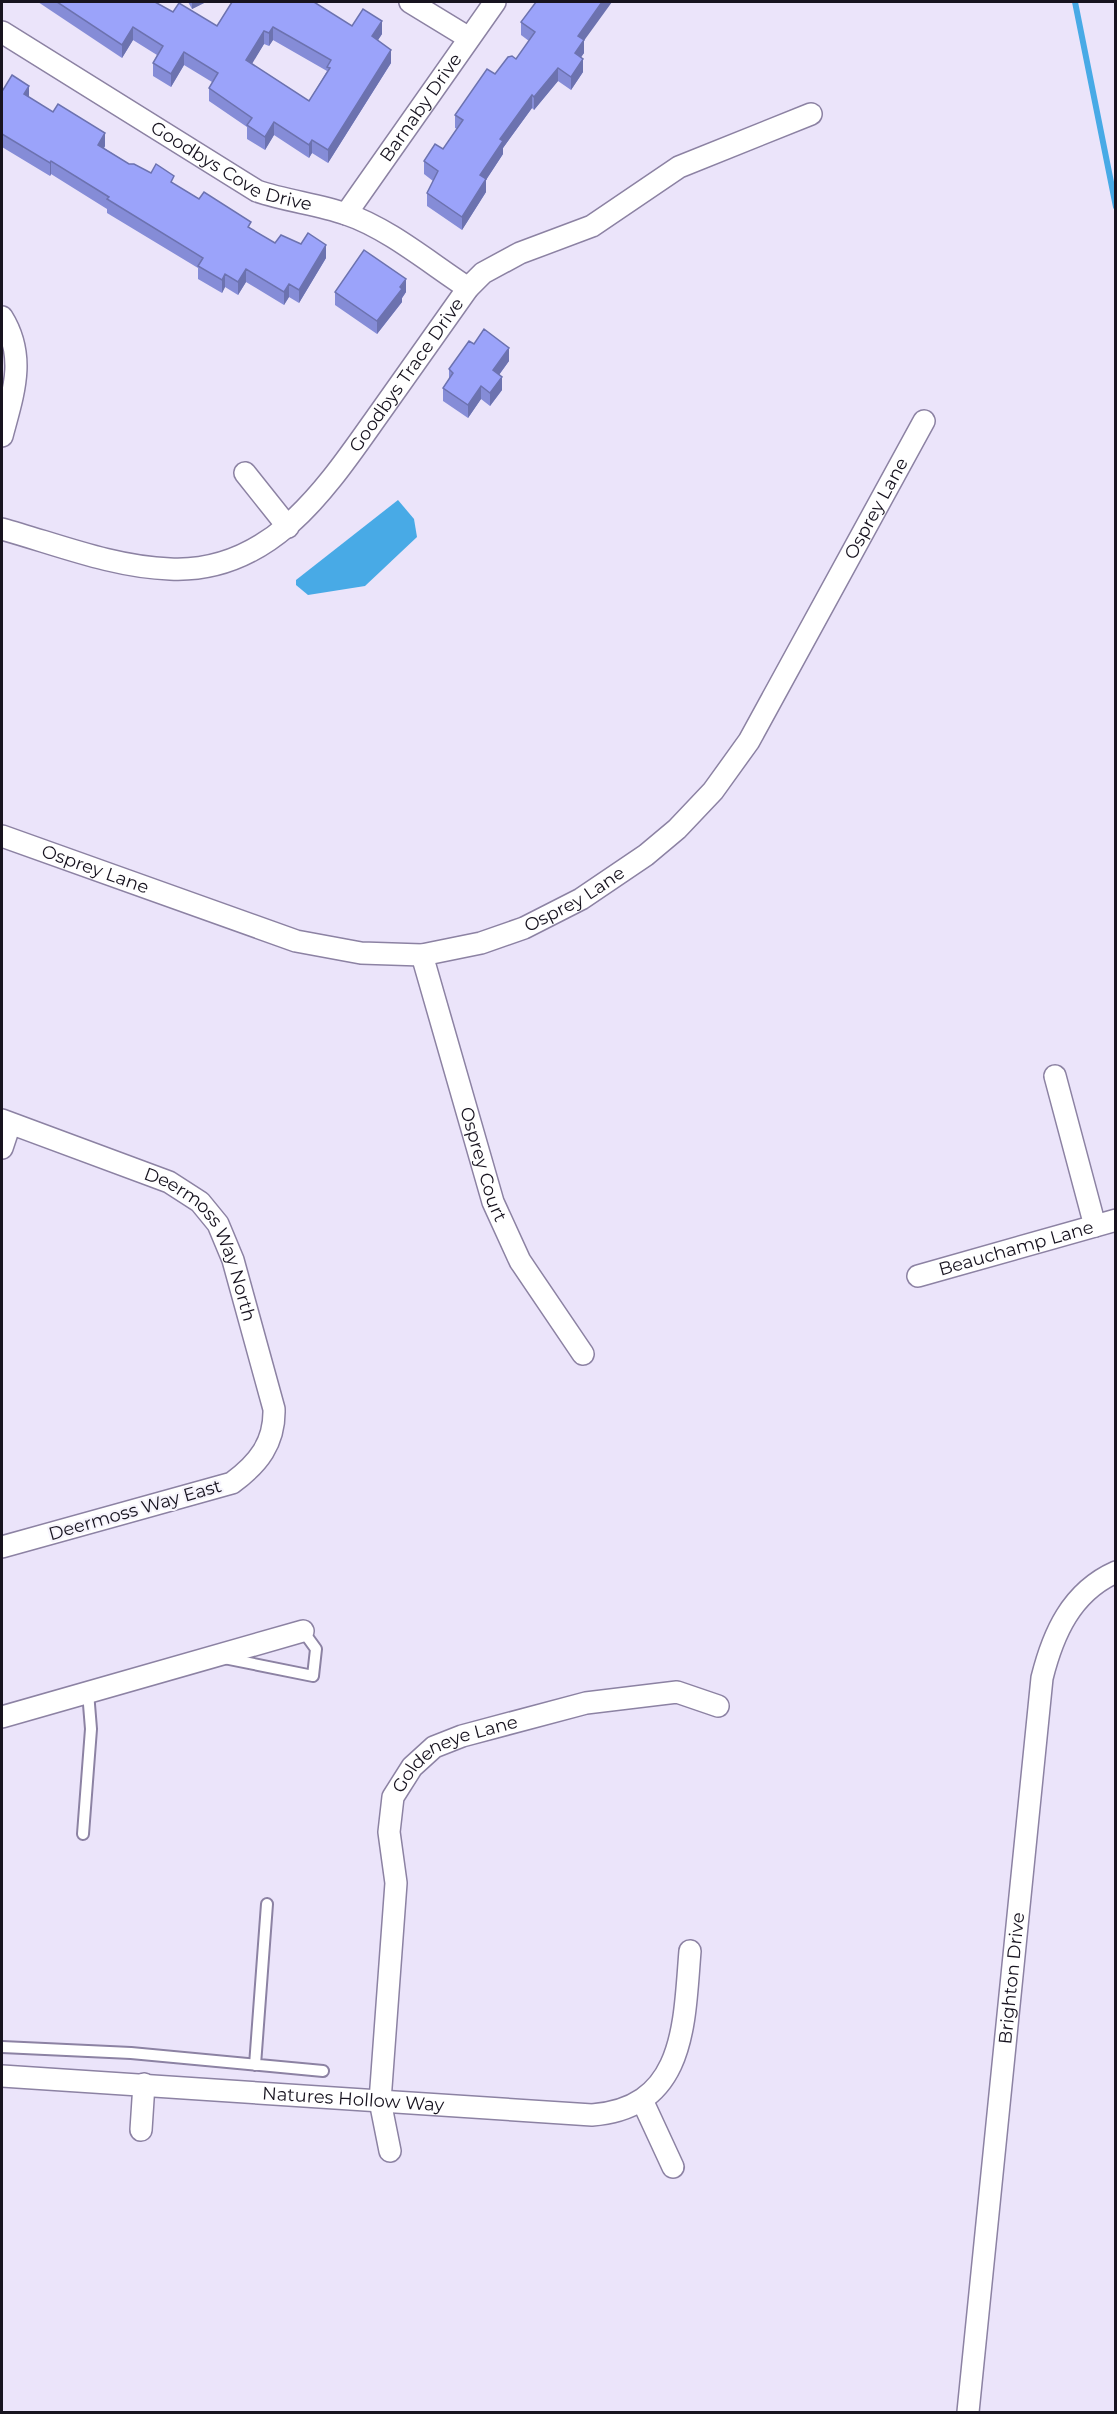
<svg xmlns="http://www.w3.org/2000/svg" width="1117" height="2414" viewBox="0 0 1117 2414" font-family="Montserrat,sans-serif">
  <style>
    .water { fill: #48aae6 }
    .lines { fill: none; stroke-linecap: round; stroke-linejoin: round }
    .stream { stroke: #48aae6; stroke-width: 6 }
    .lane-casing { stroke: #8c82a3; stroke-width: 14 }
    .street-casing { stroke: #8c82a3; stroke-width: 24 }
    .lane { stroke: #fff; stroke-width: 10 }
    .street { stroke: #fff; stroke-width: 21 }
    .wall { fill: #858cd7; fill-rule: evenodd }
    .shaded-wall { fill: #6c72af }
    .building { fill: #9ba3fa; stroke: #6c72af; stroke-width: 1.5; fill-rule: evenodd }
    .labels { text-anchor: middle; stroke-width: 4.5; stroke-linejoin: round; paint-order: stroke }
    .street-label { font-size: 18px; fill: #17131f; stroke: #f6f4fc }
  </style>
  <rect width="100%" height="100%" fill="#ebe4fa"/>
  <path class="water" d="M398,500L414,519L417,537L365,586L308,595L296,585V580Z"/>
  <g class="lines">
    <path class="stream" d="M1075,2L1116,207"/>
    <g class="lane-casing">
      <path id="lane" d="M224,1658L313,1676L316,1649L303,1631
        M83,1834L91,1729L88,1692
        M2,2047L131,2053L323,2071
        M255,2065L267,1904"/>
    </g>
    <g class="street-casing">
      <g id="street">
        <path d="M410,2L469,38"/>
        <path id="s1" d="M2,32L257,191C286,201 317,204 346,214C388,228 431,264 468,288"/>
        <path id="s2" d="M346,214L495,2"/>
        <path d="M2,317C27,357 13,394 2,436"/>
        <path d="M245,473L288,527"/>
        <path id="s3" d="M2,529C56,544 113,567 170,569C273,574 329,484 381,411C410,370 439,329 468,288L483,273L520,253L592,226L679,167L811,114"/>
        <path id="s4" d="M2,836L296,941L361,953L422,955L481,943L524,928L581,899L646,855L677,829L713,791L749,741L924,421"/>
        <path id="s5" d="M422,955L493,1202L520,1261L583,1354"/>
        <path d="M1055,1076L1095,1226"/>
        <path id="s6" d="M2,1120L169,1182L200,1202L218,1224L233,1260L274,1409C275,1443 258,1464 232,1483L2,1547"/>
        <path d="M2,1148L10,1124"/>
        <path id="s7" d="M918,1276L1116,1220"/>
        <path d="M2,1717L303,1631"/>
        <path id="s8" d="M2,2076L592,2115C686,2108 684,2023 690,1951"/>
        <path d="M642,2100L673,2167"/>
        <path d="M141,2130L144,2084"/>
        <path id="s9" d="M390,2151L380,2101L396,1883L389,1832L393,1797L412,1767L434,1747L462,1736L586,1703L677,1692L718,1706"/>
        <path id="s10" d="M968,2412L1042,1678C1053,1634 1071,1592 1116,1572"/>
      </g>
    </g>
    <use href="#lane" class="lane"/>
    <use href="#street" class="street"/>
  </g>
  <path class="wall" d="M38,2H155L173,12L217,26H352L382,34L378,40L391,63L328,163L312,153L309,158L274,135L265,150L247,139V127L209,101V88L212,82L184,65L171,87L153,76V63L157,55L133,40L122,58ZM273,40L327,71L309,101L251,64L264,44L269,46Z
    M188,2H206L192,9Z
    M521,22L584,40V53L581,57L583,72L571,90L558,81L534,110L532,108L503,148V154L486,180V192L462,230L427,206V193L433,181L424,174V161L443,149L457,129L455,128V115L495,74L516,59L529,41L521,35Z
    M2,90L29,97L105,146L104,148L129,164L174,184L275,243L326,258L299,303L289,297L284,305L246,282L238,295L225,287L222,293L198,279V268L107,213V209L51,174L50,176L2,147Z
    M335,292H406L402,298V302L377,334L335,305Z
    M474,344L509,361L499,375L502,390L490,406L481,399L468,418L443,401V388L449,379V369Z"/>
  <path class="shaded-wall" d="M192,2H206L192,9Z
    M602,2H612L578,49V36Z
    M382,21V34L372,49V36Z
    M133,27V40L122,58V45Z
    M273,27V40L269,46V33Z
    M264,31V44L246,74V60Z
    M584,40V53L575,66V53Z
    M391,50V63L328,163V150Z
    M184,52V65L171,87V74Z
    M583,59V72L571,90V77Z
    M558,68V81L534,110V97Z
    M29,86V99L24,94Z
    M532,95V108L503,148V154L486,180V192L462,230V217L480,175L500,139Z
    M274,122V135L265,150V137Z
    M105,133V146L98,158V145Z
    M312,140V153L309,158V145Z
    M51,161V174L50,176V163Z
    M326,245V258L299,303V290Z
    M246,269V282L238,295V282Z
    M225,274V287L222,293V280Z
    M406,279V292L402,298V302L377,334V321Z
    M289,284V297L284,305V292Z
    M509,348V361L493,383V370Z
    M502,377V390L490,406V393Z
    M481,386V399L468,418V405Z"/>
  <path class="building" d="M57,2H155L173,12L179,3L217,26L232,2H314L352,26L363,9L382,21L372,36L391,50L328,150L312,140L309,145L274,122L265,137L247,125L252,118L209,88L218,73L184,52L171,74L153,63L163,46L133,27L122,45ZM273,27L331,60L327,67L330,68L309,101L246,60L264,31L269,33Z
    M536,2H602L578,36L584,40L575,53L583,59L571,77L558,68L534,97L532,95L500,139L503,141L480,175L486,179L462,217L427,193L438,171L424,161L435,144L443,149L463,120L455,115L487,69L495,74L508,57L512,56L516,59L535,32L521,22Z
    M12,75L29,86L24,94L53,112L58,104L105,133L98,145L129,164H134L151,173L156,164L174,176L171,182L199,199L204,192L251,222L248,227L275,243L281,235L301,244L308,233L326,245L299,290L289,284L284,292L246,269L238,282L225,274L222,280L198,266L203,258L107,199L109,197L51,161L50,163L2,134V90H3Z
    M364,250L406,279L400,287L402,289L377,321L335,292Z
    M484,329L509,348L493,370L502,377L490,393L481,386L468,405L443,388L453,373L449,369L469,341L474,344Z"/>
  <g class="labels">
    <g class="street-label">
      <text dy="6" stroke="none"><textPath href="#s2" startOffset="130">Barnaby Drive</textPath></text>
      <text dy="6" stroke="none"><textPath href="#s1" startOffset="267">Goodbys Cove Drive</textPath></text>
      <text dy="6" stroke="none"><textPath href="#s3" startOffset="494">Goodbys Trace Drive</textPath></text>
      <text dy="6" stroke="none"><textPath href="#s4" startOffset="1107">Osprey Lane</textPath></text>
      <text dy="6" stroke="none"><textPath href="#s4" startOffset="99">Osprey Lane</textPath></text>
      <text dy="6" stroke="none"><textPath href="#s4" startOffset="603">Osprey Lane</textPath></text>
      <text dy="6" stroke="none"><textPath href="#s5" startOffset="218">Osprey Court</textPath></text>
      <text dy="6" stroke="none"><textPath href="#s7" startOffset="102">Beauchamp Lane</textPath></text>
      <text dy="6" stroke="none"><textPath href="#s6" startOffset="249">Deermoss Way North</textPath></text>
      <text transform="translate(135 1510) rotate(-16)" y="6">Deermoss Way East</text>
      <text dy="6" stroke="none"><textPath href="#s9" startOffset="436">Goldeneye Lane</textPath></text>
      <text dy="6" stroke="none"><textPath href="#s10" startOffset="436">Brighton Drive</textPath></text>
      <text dy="6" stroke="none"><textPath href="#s8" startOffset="352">Natures Hollow Way</textPath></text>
    </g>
  </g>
  <rect width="1117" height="2414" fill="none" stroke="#17131f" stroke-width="6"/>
</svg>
